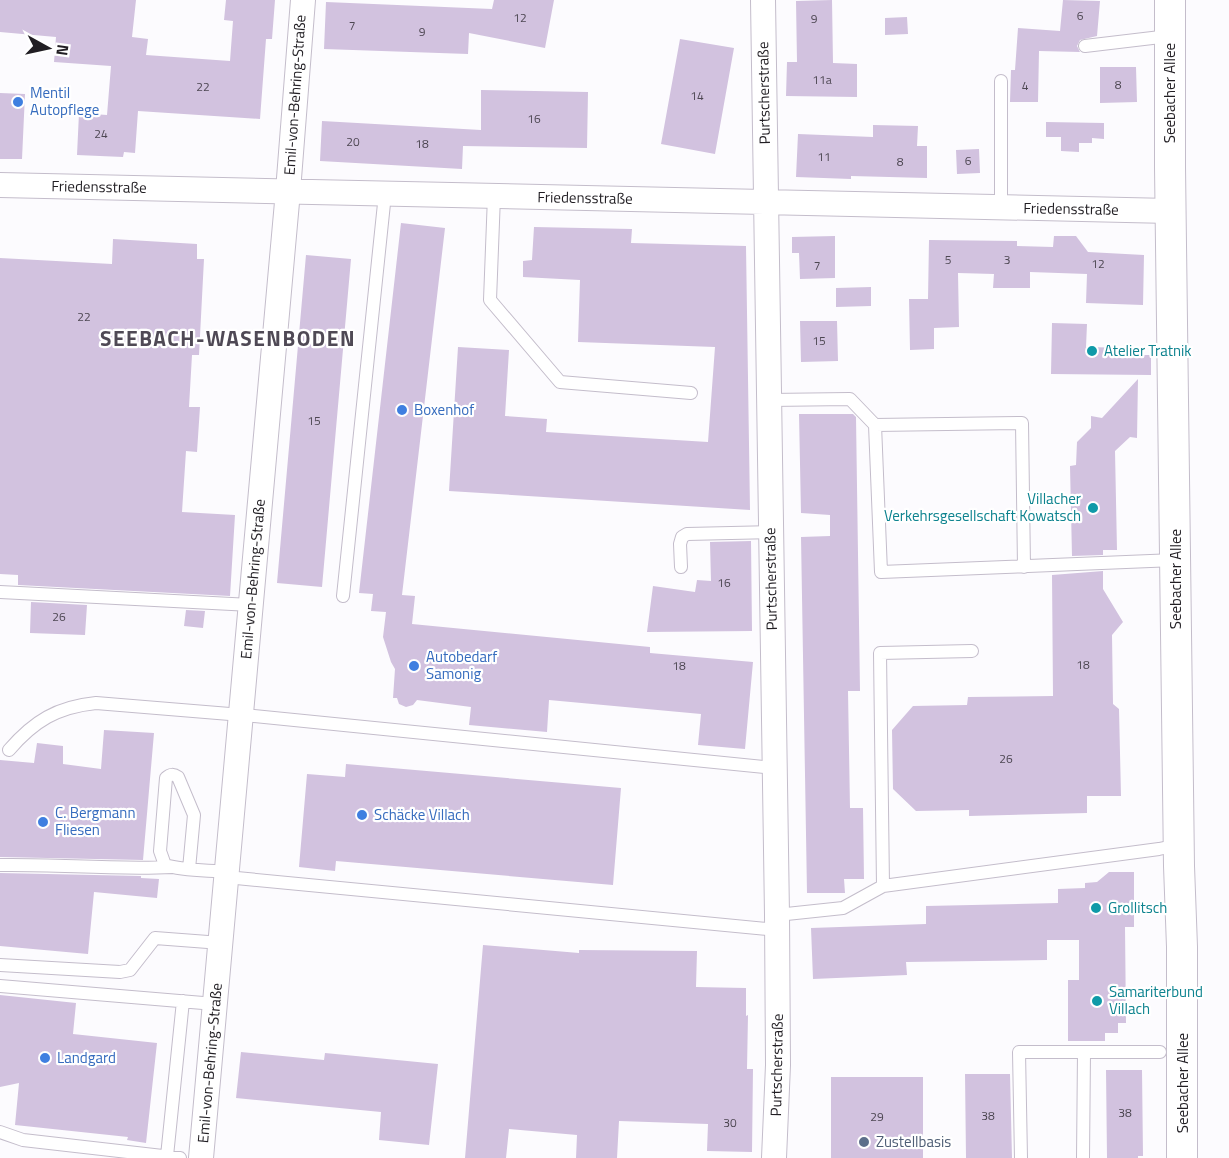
<svg xmlns="http://www.w3.org/2000/svg" width="1229" height="1158" viewBox="0 0 1229 1158" font-family="'Titillium Web',sans-serif">
  <style>
    .building { fill: #d2c2df }
    .lines { fill: none; stroke-linecap: round; stroke-linejoin: round }
    .service-casing { stroke: #c4bdcb; stroke-width: 14 }
    .minor-casing { stroke: #c4bdcb; stroke-width: 26 }
    .tertiary-casing { stroke: #c4bdcb; stroke-width: 32 }
    .service { stroke: #fff; stroke-width: 12 }
    .minor { stroke: #fff; stroke-width: 24 }
    .tertiary { stroke: #fff; stroke-width: 30 }
    .shop-dot { fill: #3f7fe0; stroke: #fff; stroke-width: 2 }
    .culture-dot { fill: #0f9aa8; stroke: #fff; stroke-width: 2 }
    .service-dot { fill: #5c6f8a; stroke: #fff; stroke-width: 2 }
    .labels { text-anchor: middle; stroke-width: 4.5; stroke-linejoin: round; paint-order: stroke }
    .number-label { font-size: 12px; fill: #4d4752 }
    .shop-label { font-size: 15px; fill: #366cbe; stroke: #fff; text-anchor: start }
    .street-label { font-size: 15px; fill: #211e23; stroke: #fff }
    .culture-label { font-size: 15px; fill: #0d838f; stroke: #fff; text-anchor: start }
    .service-label { font-size: 15px; fill: #4e5e75; stroke: #fff; text-anchor: start }
    .district-label { font-size: 21px; font-weight: bold; letter-spacing: 1.5px; fill: #4f4955; stroke: #fff }
  </style>
  <rect width="100%" height="100%" fill="#fcfbfe"/>
  <path class="building" d="M0,0H136L132,37L148,39L146,55L230,61L233,21L224,20L226,0H275L272,39H266L260,119L138,111L135,153L124,152L123,157L77,155L79,113L107,115L111,66L54,62L56,37L0,32Z
    M494,0H554L545,48L469,33L468,54L324,49L326,2L492,9Z
    M832,0L833,63L857,64V97L786,96L787,62H797L796,1Z
    M1063,0L1100,1L1097,36L1080,40L1077,46L1080,52L1039,51L1038,102H1010L1011,70H1015L1018,28L1060,31Z
    M907,17L908,34L885,35V18Z
    M680,39L734,48L715,154L661,144Z
    M1100,67H1136L1137,102L1100,103Z
    M481,90L588,92L587,148L463,146L462,169L320,161L322,121L481,130Z
    M0,93L25,94L22,159H0Z
    M1046,122L1104,123V139L1092,138V143H1079V152L1061,151V137H1046Z
    M873,125L918,126L917,146H927V178L851,176V179L796,177L798,134L873,137Z
    M979,149L980,173L957,174L956,150Z
    M401,223L445,228L402,595L415,596L412,624L650,647V653L753,662L745,749L698,745L701,714L549,700L547,732L469,725L471,707L417,700L413,705L406,707L399,704L397,698H393L395,669L391,662L383,637L386,612L371,611L373,594L359,593Z
    M534,227L632,229L631,243L746,246L750,510L449,491L458,347L509,350L505,416L547,419L546,432L708,442L715,347L578,342L580,280L523,277V261L532,260Z
    M835,236V278L800,279L799,253H792V237Z
    M1054,236H1076L1088,252L1144,255L1143,305L1086,303L1087,274L1030,272V288H993L994,274L958,273L959,327L934,328V349L910,350L909,299H928L929,240L1017,241V246L1053,247Z
    M113,239L197,244V259H204L199,355H192L189,407H200L197,452L186,451L182,512L235,515L230,596L18,585V575L0,574V258L112,264Z
    M306,255L351,259L322,587L277,583Z
    M871,287V306L836,307V288Z
    M800,321H837L838,361L801,362Z
    M1052,323L1087,324L1086,347L1133,348V355H1151V375L1051,374Z
    M1138,379L1137,438L1130,437L1115,451L1117,550H1103V555L1072,556L1070,466L1076,465L1077,442L1091,428V416L1102,418Z
    M799,414H853L856,417L860,691H848L850,808H863L864,879H844L845,893H807L801,537L830,536V515L801,513Z
    M751,541L752,631L647,632L653,586L695,592L697,580L711,581L710,542Z
    M1103,571V589L1123,622L1112,635L1113,704L1119,709L1121,796H1087V813L969,816V810L916,811L893,789L892,730L913,706L967,705L968,697L1053,696L1052,575Z
    M31,602L87,605L85,635L30,633Z
    M186,610L205,611L203,628L184,626Z
    M104,730L154,733L143,860L0,857V760L34,763L37,743L63,746V764L101,769Z
    M346,764L621,788L613,885L336,861L335,871L299,867L307,774L345,777Z
    M1109,872H1134V927H1125L1126,1023H1118V1033H1105V1041H1068V980H1079V940H1047V960L906,962L907,975L813,979L811,928L926,924V906L1058,903V889L1085,888V883L1097,882Z
    M0,873L141,876V878L159,879L157,898L94,892L88,954L0,946Z
    M483,945L579,953V950L697,951L696,987L746,988V1016L748,1015L747,1069H753L752,1152L707,1151L708,1124L619,1121L617,1158H576L577,1135L509,1129L506,1158H465Z
    M0,995L76,1003L73,1034L157,1043L146,1143L127,1140L128,1137L15,1125L19,1083L0,1087Z
    M241,1052L324,1060L325,1053L438,1064L429,1145L379,1140L381,1112L236,1098Z
    M1106,1070H1142L1143,1156H1138V1158H1107Z
    M965,1074H1010L1012,1158H966Z
    M831,1077H923V1158H831Z"/>
  <g class="lines">
    <g class="service-casing">
      <path id="service" d="M1085,46L1169,36
        M494,196L490,300L560,382L691,393
        M1001,207V81
        M769,400L850,399L875,425L881,572L1175,560
        M875,425L1022,423L1024,567
        M681,567L680,544L682,537L687,534L771,532
        M0,592L251,605
        M343,596L385,194
        M9,750C34,721 57,707 96,703L254,716L774,768
        M0,865C57,864 115,870 172,867
        M189,869L194,815L178,777C174,774 170,774 166,778L160,851L165,865C184,871 207,870 227,872
        M226,877L777,930
        M883,886L880,653L972,651
        M777,915L843,908L883,886L1159,849L1178,845
        M0,965L120,972L130,970L155,938L221,943
        M0,986L215,1004
        M0,1132L23,1140L180,1158
        M167,1156L183,1001
        M1021,1158L1019,1052H1160
        M1083,1158L1084,1052"/>
    </g>
    <g class="minor-casing">
      <path id="minor" d="M763,0L777,915L778,1065L774,1158
        M0,185L1170,211
        M201,1158L288,191L303,0"/>
    </g>
    <g class="tertiary-casing">
      <path id="tertiary" d="M1170,0V167L1179,866L1182,947V1158"/>
    </g>
    <use href="#service" class="service"/>
    <use href="#minor" class="minor"/>
    <use href="#tertiary" class="tertiary"/>
  </g>
  <g class="shop-dot">
    <circle cx="18" cy="102" r="6"/>
    <circle cx="402" cy="410" r="6"/>
    <circle cx="414" cy="666" r="6"/>
    <circle cx="362" cy="815" r="6"/>
    <circle cx="43" cy="822" r="6"/>
    <circle cx="45" cy="1058" r="6"/>
  </g>
  <g class="culture-dot">
    <circle cx="1092" cy="351" r="6"/>
    <circle cx="1093" cy="508" r="6"/>
    <circle cx="1096" cy="908" r="6"/>
    <circle cx="1097" cy="1001" r="6"/>
  </g>
  <circle class="service-dot" cx="864" cy="1142" r="6"/>
  <g class="labels">
    <g class="number-label">
      <text x="1080" y="20">6</text>
      <text x="520" y="22">12</text>
      <text x="814" y="23">9</text>
      <text x="352" y="30">7</text>
      <text x="422" y="36">9</text>
      <text x="822" y="84">11a</text>
      <text x="1118" y="89">8</text>
      <text x="1025" y="90">4</text>
      <text x="203" y="91">22</text>
      <text x="697" y="100">14</text>
      <text x="534" y="123">16</text>
      <text x="101" y="138">24</text>
      <text x="353" y="146">20</text>
      <text x="422" y="148">18</text>
      <text x="824" y="161">11</text>
      <text x="968" y="165">6</text>
      <text x="900" y="166">8</text>
      <text x="948" y="264">5</text>
      <text x="1007" y="264">3</text>
      <text x="1098" y="268">12</text>
      <text x="817" y="270">7</text>
      <text x="84" y="321">22</text>
      <text x="819" y="345">15</text>
      <text x="314" y="425">15</text>
      <text x="724" y="587">16</text>
      <text x="59" y="621">26</text>
      <text x="1083" y="669">18</text>
      <text x="679" y="670">18</text>
      <text x="1006" y="763">26</text>
      <text x="1125" y="1117">38</text>
      <text x="988" y="1120">38</text>
      <text x="877" y="1121">29</text>
      <text x="730" y="1127">30</text>
    </g>
    <g class="shop-label">
      <text x="30" y="98">Mentil<tspan x="30" dy="17">Autopflege</tspan></text>
      <text x="414" y="415">Boxenhof</text>
      <text x="426" y="662">Autobedarf<tspan x="426" dy="17">Samonig</tspan></text>
      <text x="55" y="818">C. Bergmann<tspan x="55" dy="17">Fliesen</tspan></text>
      <text x="374" y="820">Schäcke Villach</text>
      <text x="57" y="1063">Landgard</text>
    </g>
    <g class="street-label">
      <text transform="translate(764 93) rotate(-91)" y="5">Purtscherstraße</text>
      <text transform="translate(1170 93) rotate(-90)" y="5">Seebacher Allee</text>
      <text transform="translate(295 95) rotate(-86)" y="5">Emil-von-Behring-Straße</text>
      <text transform="translate(99 187) rotate(1)" y="5">Friedensstraße</text>
      <text transform="translate(585 198) rotate(1)" y="5">Friedensstraße</text>
      <text transform="translate(1071 209) rotate(1)" y="5">Friedensstraße</text>
      <text transform="translate(253 579) rotate(-85)" y="5">Emil-von-Behring-Straße</text>
      <text transform="translate(771 579) rotate(-91)" y="5">Purtscherstraße</text>
      <text transform="translate(1176 579) rotate(-90)" y="5">Seebacher Allee</text>
      <text transform="translate(210 1063) rotate(-85)" y="5">Emil-von-Behring-Straße</text>
      <text transform="translate(777 1065) rotate(-89)" y="5">Purtscherstraße</text>
      <text transform="translate(1183 1083) rotate(-90)" y="5">Seebacher Allee</text>
    </g>
    <g class="culture-label">
      <text x="1104" y="356">Atelier Tratnik</text>
      <text x="1081" y="504" text-anchor="end">Villacher<tspan x="1081" dy="17">Verkehrsgesellschaft Kowatsch</tspan></text>
      <text x="1108" y="913">Grollitsch</text>
      <text x="1109" y="997">Samariterbund<tspan x="1109" dy="17">Villach</tspan></text>
    </g>
    <g class="service-label">
      <text x="876" y="1147">Zustellbasis</text>
    </g>
    <g class="district-label">
      <text x="228" y="346">SEEBACH-WASENBODEN</text>
    </g>
  </g>
  <g transform="translate(48 48) rotate(98)" stroke="#ffffff" stroke-width="4.5" paint-order="stroke">
  <path d="M0-4.5L10 22L0 15L-10 22Z" fill="#211e23"/>
  <text y="-9" font-size="16" font-weight="bold" text-anchor="middle" fill="#211e23">N</text>
  </g>
</svg>
